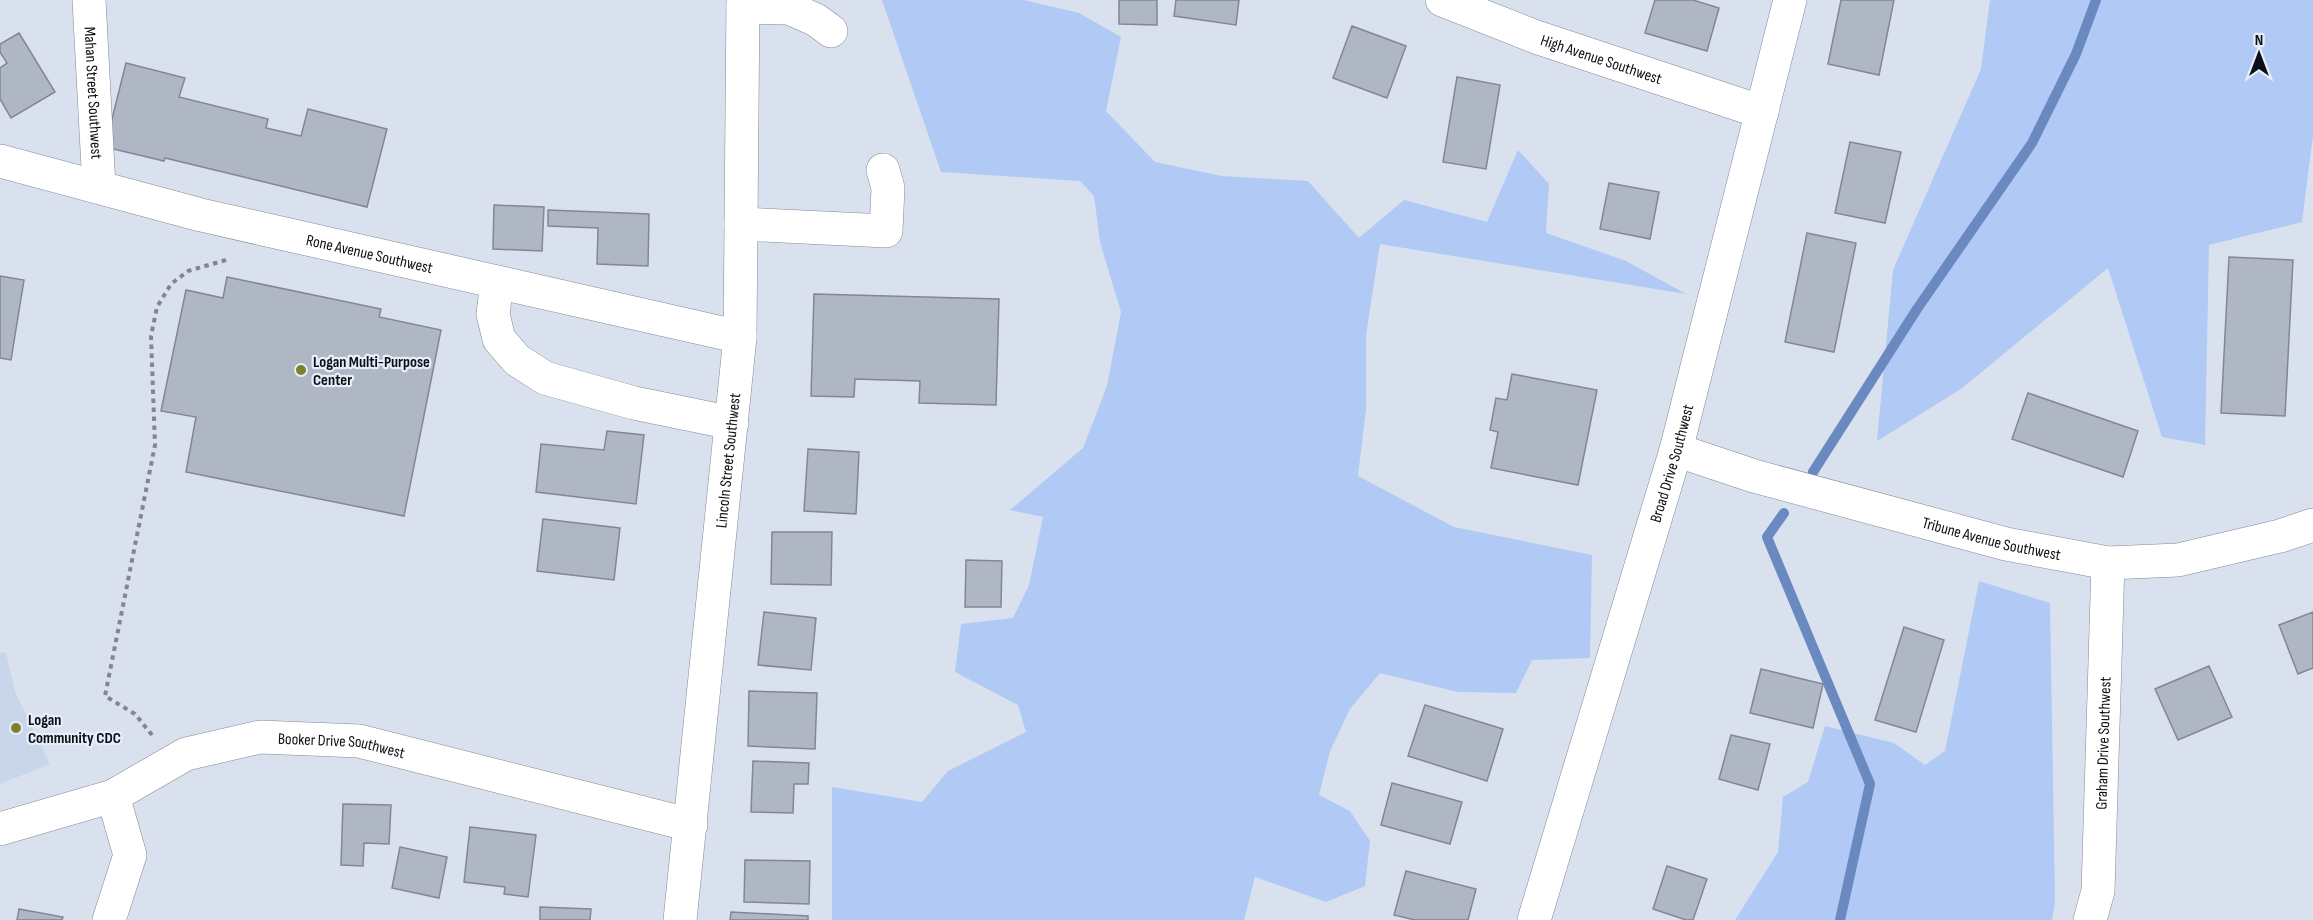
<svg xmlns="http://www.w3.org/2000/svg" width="2313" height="920" viewBox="0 0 2313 920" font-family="'Sofia Sans Condensed',sans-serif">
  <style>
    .built { fill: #c9d5e9 }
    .green { fill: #b0c9f5 }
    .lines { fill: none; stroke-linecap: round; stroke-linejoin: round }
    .stream { stroke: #6a89c0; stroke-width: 10 }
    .building { fill: #afb7c4; stroke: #818894; stroke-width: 1.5 }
    .minor-casing { stroke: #828996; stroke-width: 34 }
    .path { stroke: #818791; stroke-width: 4; stroke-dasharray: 4.5 4.5; stroke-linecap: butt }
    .minor { stroke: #fff; stroke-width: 33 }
    .poi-dot { fill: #7c802a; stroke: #e6eefc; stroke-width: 2 }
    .labels { text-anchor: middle; stroke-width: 4.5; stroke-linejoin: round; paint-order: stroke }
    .street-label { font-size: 16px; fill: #0d0f14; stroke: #e6eefc }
    .poi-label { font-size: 16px; font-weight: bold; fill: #0d0f14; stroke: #e6eefc; text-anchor: start }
  </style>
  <rect width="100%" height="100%" fill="#d9e1ef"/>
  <path class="built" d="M0,652L6,653L15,692L50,764L0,784Z"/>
  <path class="green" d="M882,0H1024L1079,13L1121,37L1106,111L1155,162L1222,176L1308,181L1359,238L1404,200L1487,222L1518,150L1549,184L1546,233L1626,261L1686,294L1380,244L1366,335V409L1358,476L1454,527L1592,555L1590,658L1532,660L1516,693L1458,692L1380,673L1350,709L1330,751L1319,795L1350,811L1370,841L1365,886L1326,902L1255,877L1244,920H832V787L922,802L948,771L1026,732L1018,705L955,672L961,624L1013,618L1029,585L1043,517L1010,510L1083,448L1107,386L1121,312L1100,242L1094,196L1080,181L941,172Z
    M1990,0H2313V135L2302,222L2209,245L2205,445L2162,437L2108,268L1961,389L1877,441L1893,270L1981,69Z
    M1979,581L2050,603L2055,901L2052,920H1735L1778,852L1783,797L1808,782L1825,726L1894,743L1925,765L1945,751Z"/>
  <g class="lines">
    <path class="stream" d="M1813,472L1917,309L2032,143L2076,54L2096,0
      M1784,513L1767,537L1870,784L1840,920"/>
  </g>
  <path class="building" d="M1119,0H1157V25L1119,24Z
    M1176,0H1239L1236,25L1174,16Z
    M1655,0H1693L1719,8L1707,51L1645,33Z
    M1841,0H1894L1879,75L1828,64Z
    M1352,26L1406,46L1387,98L1333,78Z
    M19,33L55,92L11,118L0,99V68L7,63L0,52V44Z
    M126,63L185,78L179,97L268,119L266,128L301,136L308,109L387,129L367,207L165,158L164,161L105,147Z
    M1457,77L1500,85L1486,169L1443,162Z
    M1850,142L1901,152L1885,223L1835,213Z
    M1609,183L1659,192L1650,239L1600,229Z
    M494,205L544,207L542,251L493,249Z
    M548,210L649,214L648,266L597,264L598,228L548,226Z
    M1807,233L1856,243L1834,352L1785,342Z
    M2229,257L2293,260L2285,416L2221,413Z
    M0,276L24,280L11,360L0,358Z
    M227,277L381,309L379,317L441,330L404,516L186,472L196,417L161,411L186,290L223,298Z
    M814,294L999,299L996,405L919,403L920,381L855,379L854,397L811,396Z
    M1512,374L1597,390L1578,485L1491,468L1498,432L1490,430L1496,398L1507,400Z
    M2028,393L2138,431L2123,477L2012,439Z
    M607,431L644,435L636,504L536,492L541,444L604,450Z
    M808,449L859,452L856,514L804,511Z
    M543,519L620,528L614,580L537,571Z
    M772,532H832L831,585L771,584Z
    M966,560L1002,561L1001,607H965Z
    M764,612L816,618L811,670L758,665Z
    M2313,612V668L2298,674L2279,625Z
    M1904,627L1944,640L1916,732L1875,720Z
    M2209,666L2232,717L2178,740L2155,689Z
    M1761,669L1823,684L1813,728L1750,713Z
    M749,691L817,693L815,749L748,746Z
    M1425,705L1503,729L1487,781L1408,756Z
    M1731,735L1770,744L1758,790L1719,779Z
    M753,761L809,763L808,784H794L793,813L751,812Z
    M1392,783L1462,802L1450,844L1381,825Z
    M343,804L391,805L389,844L364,843L363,866L341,865Z
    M470,827L536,835L528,897L504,894L505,887L464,882Z
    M400,847L447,857L439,898L392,888Z
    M745,860L810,861L809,904L744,902Z
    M1667,866L1707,879L1693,920H1686L1653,909Z
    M1406,871L1476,889L1468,920H1415L1394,915Z
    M540,907L591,909L590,920H540Z
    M19,909L63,917L62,920H17Z
    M731,912L808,916V920H730Z"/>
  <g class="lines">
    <g class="minor-casing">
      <g id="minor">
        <path id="s1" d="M89,0L99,187"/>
        <path id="s2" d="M1442,0L1536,37L1762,112"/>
        <path d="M743,7L789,8L816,20L831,31"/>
        <path id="s3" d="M0,161L201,215L740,337"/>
        <path d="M741,224L886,231L888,188L883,170"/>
        <path d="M497,282L493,314L499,339L517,360L545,378L634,403L732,423"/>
        <path id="s4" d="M1676,450L1754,476L2006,544L2108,563L2178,560L2280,536L2313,525"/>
        <path id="s5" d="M0,829L113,796L186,754L260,737L359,741L691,825"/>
        <path d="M109,920L130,855L113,796"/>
        <path id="s6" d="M680,920L740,337L743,0"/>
        <path id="s7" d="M1534,920L1676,450L1790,0"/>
        <path id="s8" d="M2090,920L2098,891L2108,563"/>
      </g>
    </g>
    <path class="path" d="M152,735L135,714L105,696L155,445L151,336L157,307L171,284L188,271L226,260L227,256"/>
    <use href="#minor" class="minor"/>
  </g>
  <g class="poi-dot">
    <circle cx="301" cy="370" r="6"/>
    <circle cx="16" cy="728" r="6"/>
  </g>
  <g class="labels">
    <g class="street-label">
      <text dy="6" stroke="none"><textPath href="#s2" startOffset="170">High Avenue Southwest</textPath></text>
      <text dy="6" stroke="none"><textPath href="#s1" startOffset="93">Mahan Street Southwest</textPath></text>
      <text dy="6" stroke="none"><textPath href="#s3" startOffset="381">Rone Avenue Southwest</textPath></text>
      <text dy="6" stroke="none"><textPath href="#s6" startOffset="462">Lincoln Street Southwest</textPath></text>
      <text dy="6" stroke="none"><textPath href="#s7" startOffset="477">Broad Drive Southwest</textPath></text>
      <text dy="6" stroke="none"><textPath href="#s4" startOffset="328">Tribune Avenue Southwest</textPath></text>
      <text dy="6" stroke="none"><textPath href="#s8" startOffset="178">Graham Drive Southwest</textPath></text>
      <text dy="6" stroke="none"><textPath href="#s5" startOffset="360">Booker Drive Southwest</textPath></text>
    </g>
    <g class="poi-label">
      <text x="313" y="367">Logan Multi-Purpose<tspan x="313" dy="18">Center</tspan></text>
      <text x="28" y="725">Logan<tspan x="28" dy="18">Community CDC</tspan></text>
    </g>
  </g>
  <g transform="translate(2259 54)" stroke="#e6eefc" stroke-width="4.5" paint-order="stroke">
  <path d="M0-4.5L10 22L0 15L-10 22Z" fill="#0d0f14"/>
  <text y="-9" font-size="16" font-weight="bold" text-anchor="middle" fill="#0d0f14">N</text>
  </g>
</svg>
